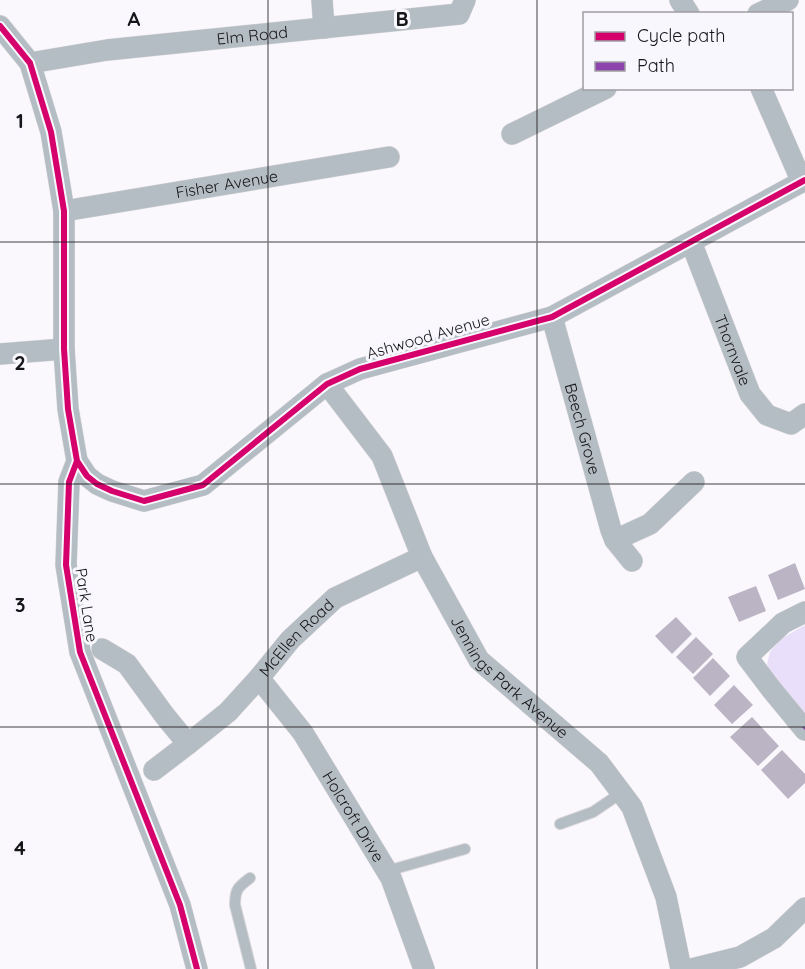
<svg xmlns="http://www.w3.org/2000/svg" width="805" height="969" viewBox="0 0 805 969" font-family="Quicksand,sans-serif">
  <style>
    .green { fill: #e9dffb }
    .building { fill: #bab4c4 }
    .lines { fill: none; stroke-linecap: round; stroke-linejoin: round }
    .lane-casing { stroke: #d6d5d7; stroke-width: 12 }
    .street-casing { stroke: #d6d5d7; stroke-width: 22 }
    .lane { stroke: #b4bcc4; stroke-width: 10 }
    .street { stroke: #b4bcc4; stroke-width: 21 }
    .quiet { stroke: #8e44ad; stroke-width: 4.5; stroke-dasharray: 9 4.5; stroke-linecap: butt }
    .cycleway-casing { stroke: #f9f7fe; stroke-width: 10 }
    .cycleway { stroke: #d6006c; stroke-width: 6 }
    .grid { fill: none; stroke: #161517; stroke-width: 1.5; stroke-opacity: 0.55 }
    .labels { text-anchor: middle; stroke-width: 6; stroke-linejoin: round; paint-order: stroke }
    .street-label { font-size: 16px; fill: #161517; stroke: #f9f7fe }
    .grid-label { font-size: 20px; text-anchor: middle; font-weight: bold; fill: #161517; stroke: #f9f7fe; stroke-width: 6; stroke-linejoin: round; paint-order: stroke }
  </style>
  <rect width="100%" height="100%" fill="#faf8fd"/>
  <path class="green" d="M805,625V715L772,677L767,664L770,652L781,639Z"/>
  <path class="building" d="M795,563L805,589L778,600L768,575Z
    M756,586L766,611L739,622L728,597Z
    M676,617L692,634L672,654L655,636Z
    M696,637L713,654L693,674L676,657Z
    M713,658L730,676L710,696L693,678Z
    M734,685L753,705L732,724L714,705Z
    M752,717L779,746L758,766L730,737Z
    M782,750L805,774V783L788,799L761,770Z"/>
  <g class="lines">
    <g class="lane-casing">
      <path id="lane" d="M560,824L593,812L621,793
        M387,871L465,849
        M250,878C238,887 235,889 235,905L251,969"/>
    </g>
    <g class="street-casing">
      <g id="street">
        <path d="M322,0L324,28"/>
        <path d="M680,0L689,14"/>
        <path d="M758,14L788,0"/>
        <path d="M0,26L30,63L51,132L64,211V349L68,409L77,461L69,482L66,565L80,652L180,905L197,969"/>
        <path id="s1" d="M30,63L107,50L459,14L465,0"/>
        <path d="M761,88L802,182"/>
        <path d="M512,134L606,88"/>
        <path id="s2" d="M64,211L389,157"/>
        <path id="s3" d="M691,242L750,394L767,415L791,424L805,414"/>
        <path id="s4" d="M552,317L611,530L615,540L632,561"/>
        <path d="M0,354L64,349"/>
        <path id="s5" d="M327,384L382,456L422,557L479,660L599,763L632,807L666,897L681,969"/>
        <path d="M77,461L87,476L97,484L112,491L144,501L203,485L327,384L360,369L552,317L805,180"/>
        <path d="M615,540L650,524L694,482"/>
        <path d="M805,612L783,623L747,657L772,690L805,730"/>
        <path d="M102,649L127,664L165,716L188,744"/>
        <path id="s6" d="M259,678L303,733L391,878L424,969"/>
        <path id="s7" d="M154,770L188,744L228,712L259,678L290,640L335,598L422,557"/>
        <path d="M692,969L740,957L774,938L805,908"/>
      </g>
    </g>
    <use href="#lane" class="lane"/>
    <use href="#street" class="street"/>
    <path class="quiet" d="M804,729L805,728"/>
    <g class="cycleway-casing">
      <path id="cycleway" d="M0,26L30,63L51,132L64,211V349L68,409L77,461L69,482L66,565L80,652L180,905L197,969
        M77,461L87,476L97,484L112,491L144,501L203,485L327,384L360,369L552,317L805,180"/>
    </g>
    <use href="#cycleway" class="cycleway"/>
  </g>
  <path class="grid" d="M268,0V969M537,0V969M0,242H805M0,484H805M0,727H805"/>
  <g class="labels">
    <g class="street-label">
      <text dy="6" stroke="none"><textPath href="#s1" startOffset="224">Elm Road</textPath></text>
      <text dy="6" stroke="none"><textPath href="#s2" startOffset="165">Fisher Avenue</textPath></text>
      <text transform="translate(428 336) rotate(-16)" y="6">Ashwood Avenue</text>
      <text dy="6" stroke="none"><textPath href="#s3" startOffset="116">Thornvale</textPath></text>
      <text dy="6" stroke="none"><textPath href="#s4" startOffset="116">Beech Grove</textPath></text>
      <text transform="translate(87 605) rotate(81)" y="6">Park Lane</text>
      <text dy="6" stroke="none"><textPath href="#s7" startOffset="195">McEllen Road</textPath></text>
      <text dy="6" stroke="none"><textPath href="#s5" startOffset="350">Jennings Park Avenue</textPath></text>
      <text dy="6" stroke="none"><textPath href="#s6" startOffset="168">Holcroft Drive</textPath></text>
    </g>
  </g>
  <g class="grid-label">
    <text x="134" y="26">A</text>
    <text x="402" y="26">B</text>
    <text x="20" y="128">1</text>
    <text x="20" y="370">2</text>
    <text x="20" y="612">3</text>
    <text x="20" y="855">4</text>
  </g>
  <rect x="583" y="12" width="210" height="78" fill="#f9f7fe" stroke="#9e9da2" stroke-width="1.5"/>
  <rect x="595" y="32" width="30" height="9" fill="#d6006c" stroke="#9e9da2" stroke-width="1.5"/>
  <text x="637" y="42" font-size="18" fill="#161517">Cycle path</text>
  <rect x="595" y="62" width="30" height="9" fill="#8e44ad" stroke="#9e9da2" stroke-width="1.5"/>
  <text x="637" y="72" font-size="18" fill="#161517">Path</text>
</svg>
